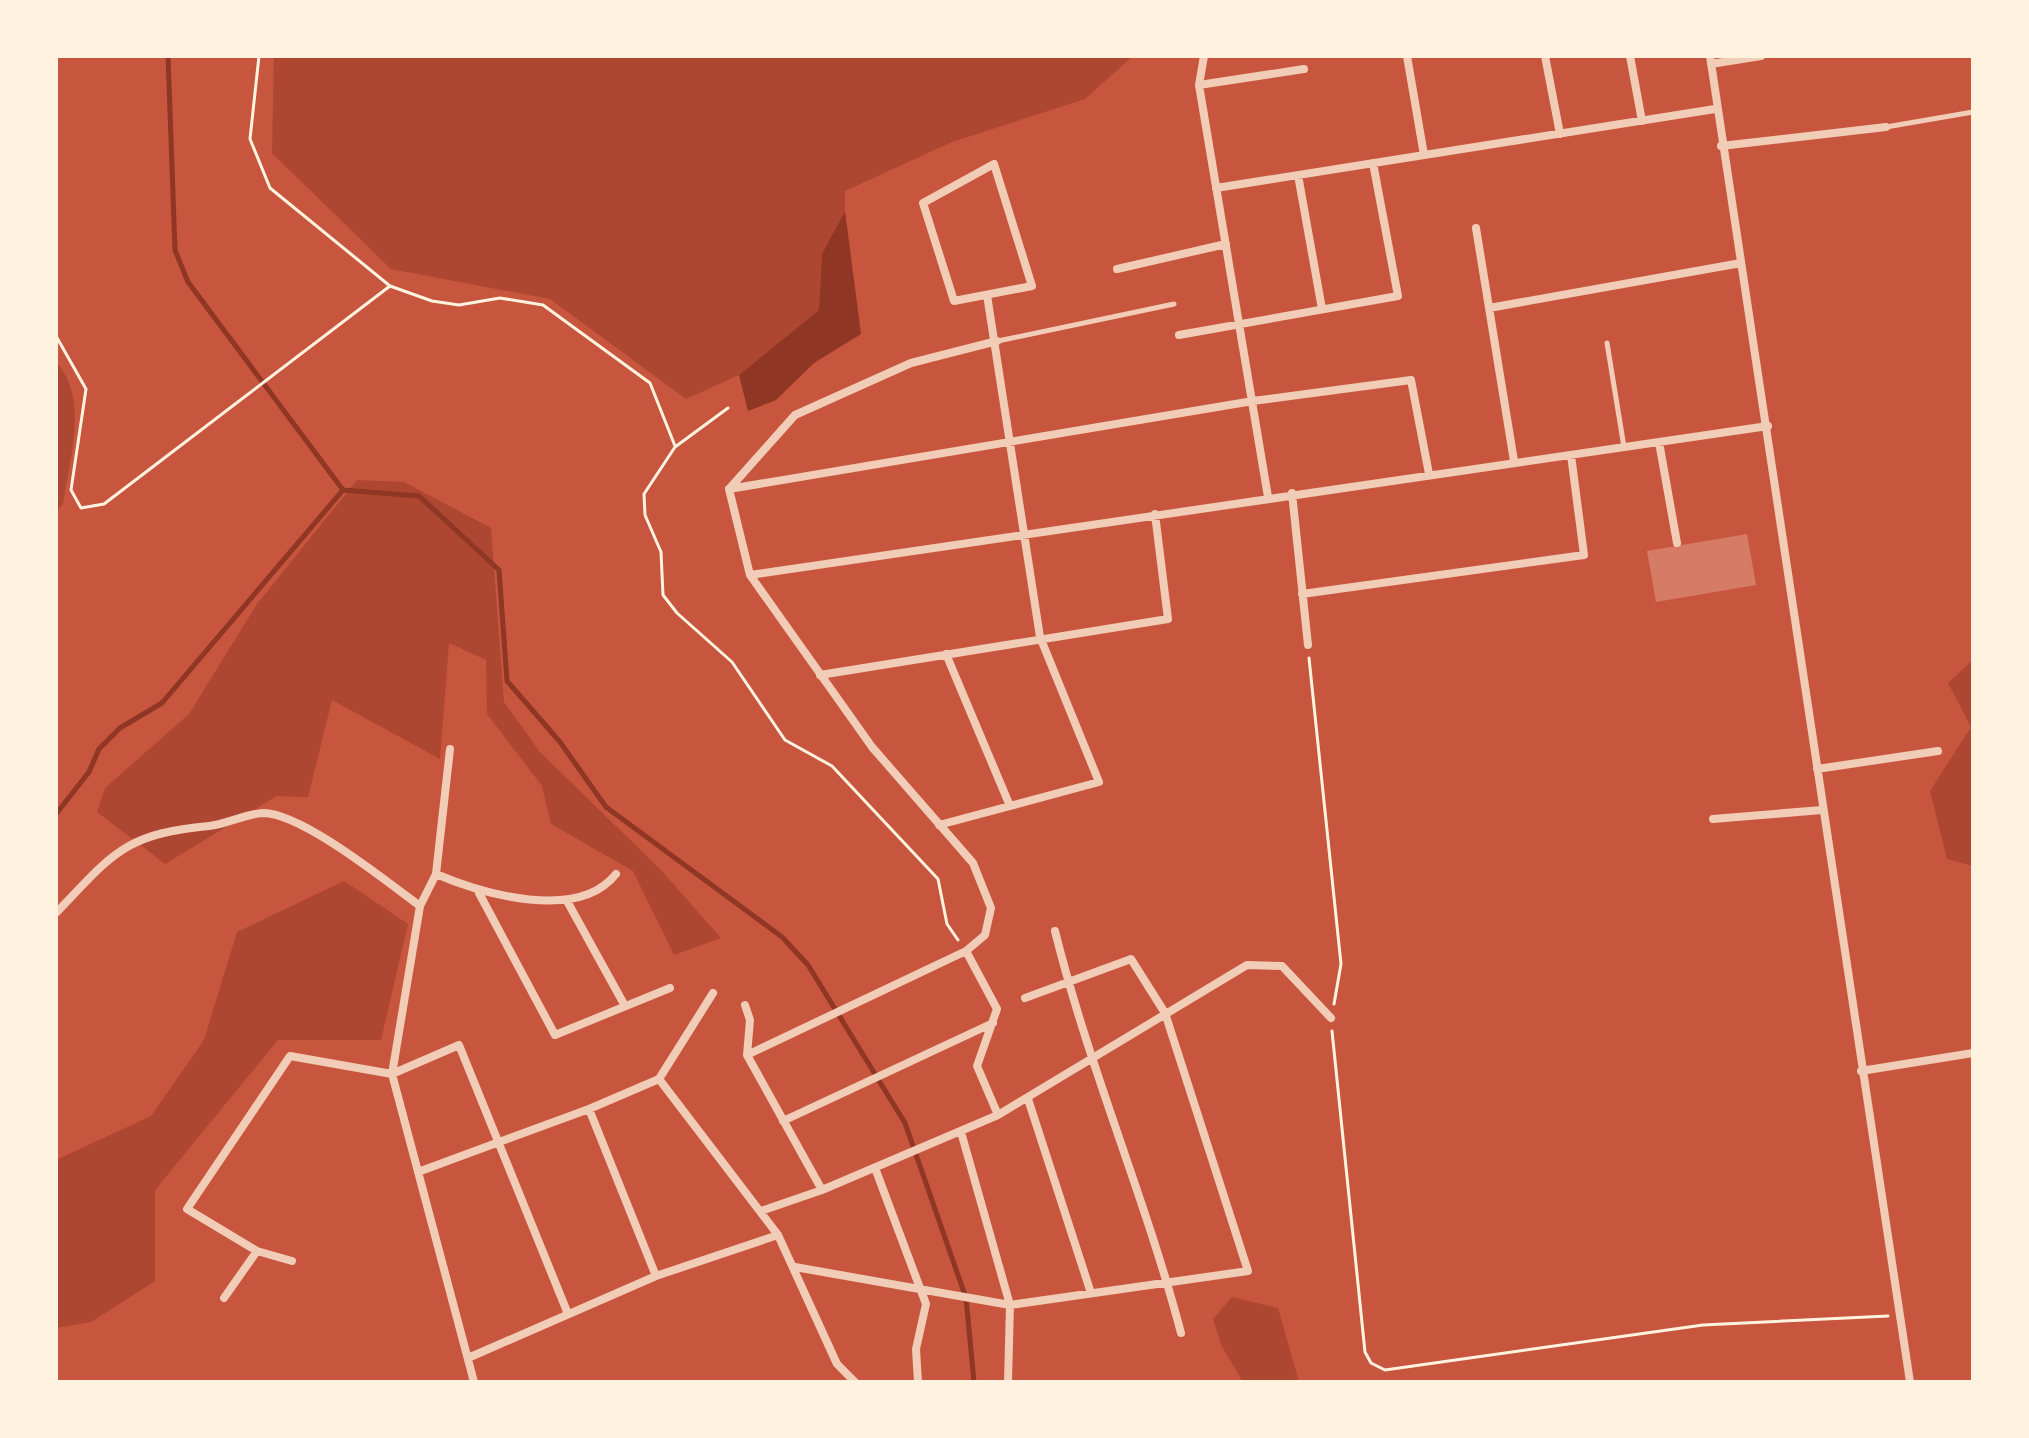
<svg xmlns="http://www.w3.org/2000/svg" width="2029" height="1438" viewBox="0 0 2029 1438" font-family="'Varela Round',sans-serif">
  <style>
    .green { fill: #ae4732 }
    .water { fill: #8f3625 }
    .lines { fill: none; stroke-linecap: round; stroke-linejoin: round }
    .stream { stroke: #8f3625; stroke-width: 5 }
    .building { fill: #d67c66 }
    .path { stroke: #fff3e0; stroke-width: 3 }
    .service { stroke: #f1ccb7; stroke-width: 5 }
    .minor { stroke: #f1ccb7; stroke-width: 8 }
  </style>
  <rect width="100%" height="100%" fill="#c8553d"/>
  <path class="green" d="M274,56H1133L1085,99L952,142L845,191V211L822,254L819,310L739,375L686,399L550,299L391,269L272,153Z
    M56,362C90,399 69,459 63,504L56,511Z
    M357,480L404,482L491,528L504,702L540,752L660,869L721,938L674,955L633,871L551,824L542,786L487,714L486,660L449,643L440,759L332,700L308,797L277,796L165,864L97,812L105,788L189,714L257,604Z
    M1973,660V866L1947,859L1930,791L1971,727L1948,683Z
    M344,881L408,924L381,1040H278L155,1190V1281L91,1322L56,1328V1160L151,1116L204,1040L237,932Z
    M1232,1297L1278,1308L1299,1382H1243L1221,1345L1213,1319Z"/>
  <path class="water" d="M845,211L861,334L814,363L776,400L748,411L739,375L819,310L822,254Z"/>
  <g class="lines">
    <path class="stream" d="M168,56L175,250L188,282L343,490
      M343,490L419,496L499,570L507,681L560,742L606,807L782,937L808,965L905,1123L966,1298L974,1382
      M56,814L89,772L99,749L120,728L162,703L343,490"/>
  </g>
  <path class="building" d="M1747,534L1756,585L1656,602L1647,551Z"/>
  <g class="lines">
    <path class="path" d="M259,56L250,139L270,188L390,286L432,301L459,305L500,298L543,305L650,383L675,446
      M56,336L86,389L71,490L81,508L104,504L390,286
      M728,408L675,447L644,494L645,515L661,552L663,595L677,613L732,662L785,740L832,766L938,879L947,924L958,940
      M1309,658L1341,964L1334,1004
      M1332,1031L1365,1352L1371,1363L1385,1370L1703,1325L1888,1316"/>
    <path class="service" d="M1886,127L1973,112
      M998,341L1174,304
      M1607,343L1624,447"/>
    <path class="minor" d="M1204,56L1199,85L1268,497
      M1407,56L1424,155
      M1545,56L1560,134
      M1630,56L1642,121
      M1710,56L1910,1382
      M1711,64L1761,56
      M1199,85L1304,69
      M1721,146L1886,127
      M994,164L1032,286L954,301L923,203Z
      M1298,175L1322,309
      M1216,188L1715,109
      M1476,228L1514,461
      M1117,269L1226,244
      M1489,308L1741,263
      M1179,335L1398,296L1373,163
      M1659,442L1677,543
      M730,488L795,415L911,363L997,341
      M729,489L750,575L872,747L973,863L991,908L985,935L966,951L747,1055
      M729,489L1253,401L1411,380L1429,474
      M1292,493L1308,645
      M750,575L1768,426
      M1302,594L1584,555L1571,455
      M946,654L1010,806
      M820,675L1168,619L1155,514
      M450,749L436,874L420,906L392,1074L474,1382
      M1817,769L1938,751
      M1713,819L1822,810
      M939,825L1099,782L1040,637L987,295
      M436,874C483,894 578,922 616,874
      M479,893L555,1035L670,988
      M567,901L625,1006
      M56,913C113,854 123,834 209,826C227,824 245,814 263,813C302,813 387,882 420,906
      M1055,931C1089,1068 1145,1197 1181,1333
      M966,951L997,1009L977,1066L998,1115
      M745,1005L750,1020L747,1055L822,1190
      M1861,1071L1973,1053
      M659,1079L778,1235L837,1364L855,1382
      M1028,1099L1091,1293
      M589,1109L656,1276
      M783,1121L993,1023
      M961,1132L1010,1305L1008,1382
      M875,1168L926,1304L916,1349L918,1382
      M418,1172L589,1109L659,1079L713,993
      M761,1211L822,1190L998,1115L1247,965L1282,966L1331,1018
      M292,1261L257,1251L187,1209L290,1056L392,1074L459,1045L568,1314
      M795,1267L1010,1305L1248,1271L1165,1013L1131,959L1025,998
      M224,1298L257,1251
      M468,1358L656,1276L778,1235"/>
  </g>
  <rect width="2029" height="1438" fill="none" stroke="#fff3e0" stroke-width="116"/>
</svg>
